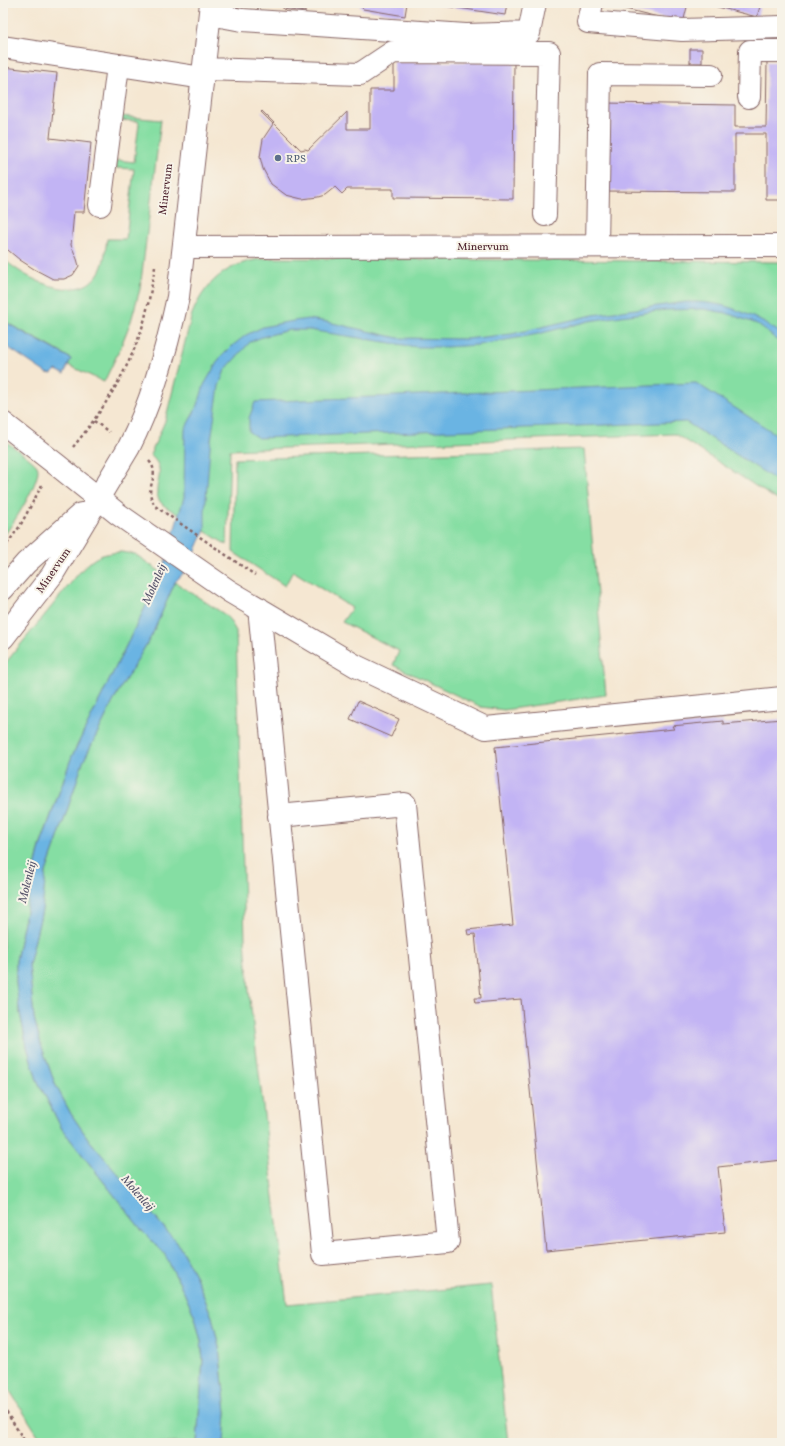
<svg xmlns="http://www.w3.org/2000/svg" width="785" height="1446" viewBox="0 0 785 1446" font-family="Vollkorn,serif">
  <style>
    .green { fill: #85dea3; stroke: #687e67 }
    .water { fill: #6bb4e3; stroke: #5a6a87 }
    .building { fill: #c2b4f4 }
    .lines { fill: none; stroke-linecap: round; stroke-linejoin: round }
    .minor-casing { stroke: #866565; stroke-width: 24 }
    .path { stroke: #866565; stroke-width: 2.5; stroke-dasharray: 3 3; stroke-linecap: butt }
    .minor { stroke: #fff; stroke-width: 22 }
    .service-dot { fill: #5c6f8a; stroke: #f7f3e8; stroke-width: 1.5 }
    .labels { text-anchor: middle; stroke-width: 4; stroke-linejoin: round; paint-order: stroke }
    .service-label { font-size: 11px; fill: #4e5e75; stroke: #f7f3e8; text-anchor: start }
    .street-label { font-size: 11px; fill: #4a1f2b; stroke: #f7f3e8 }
    .water-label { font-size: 12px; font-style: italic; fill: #56536b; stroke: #f7f3e8 }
  </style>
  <rect width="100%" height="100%" fill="#f7f3e8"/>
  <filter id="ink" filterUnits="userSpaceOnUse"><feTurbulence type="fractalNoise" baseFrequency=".025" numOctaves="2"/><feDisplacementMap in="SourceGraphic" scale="8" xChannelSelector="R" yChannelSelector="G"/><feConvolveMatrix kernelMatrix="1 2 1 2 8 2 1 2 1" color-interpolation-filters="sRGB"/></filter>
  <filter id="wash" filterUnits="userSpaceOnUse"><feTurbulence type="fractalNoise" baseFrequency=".012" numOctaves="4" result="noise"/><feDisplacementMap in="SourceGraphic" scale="16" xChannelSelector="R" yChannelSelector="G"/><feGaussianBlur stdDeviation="0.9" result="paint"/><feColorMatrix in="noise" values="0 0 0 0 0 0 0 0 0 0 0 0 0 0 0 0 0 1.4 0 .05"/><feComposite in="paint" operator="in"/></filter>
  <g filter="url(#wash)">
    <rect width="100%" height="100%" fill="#f5e7d2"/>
    <path class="green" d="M120,116L161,120L140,289L131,321L119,351L104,382L68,365L71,359C49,344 25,334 3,320V258C23,278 77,306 98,274C105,264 105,251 107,239H126L134,169L116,168L117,160L134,162L139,124L138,121L118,120Z
      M274,258L782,262V503L675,434L230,450L227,545L163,505C146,488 172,473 150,455L165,421L192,314C207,277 234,259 274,258Z
      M5,441C13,447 32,459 37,466C44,477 11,527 3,537V443Z
      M584,449L606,695L504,710L481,707L393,665L399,651L342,622L352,608L293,571L285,586L233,552L235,459Z
      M121,552L135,554L162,573L72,756L40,846L34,872L16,961V983L19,1008L27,1047L37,1080L62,1129L144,1233L164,1253L182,1288L195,1317L201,1341L203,1360L197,1443H43L3,1380V666L79,573C94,557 99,554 121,552Z
      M175,582L224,614L229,619L236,631L245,939L249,991L287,1304L491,1285L508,1443H224L226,1412L219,1347L212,1317L196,1277L178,1244L89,1140L71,1114L55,1084L41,1045L34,1018L29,965L42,910L46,872L62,826L83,762L117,694L152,635Z"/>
    <path class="water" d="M686,302C693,302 701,302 708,303C732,305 762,320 782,334V344L757,324L726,313L703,309L666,310L621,316L589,321L538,334L479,345L446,347H416L309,330H289L262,337L250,342L225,370L219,386L210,447L205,511V530L188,568L175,582L152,635L117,694L83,762L62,826L46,872L42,910L29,965L34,1018L41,1045L55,1084L71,1114L89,1140L178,1244L196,1277L212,1317L219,1347L226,1412L224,1443H197L203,1360L201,1341L195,1317L182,1288L164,1253L144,1233L62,1129L37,1080L27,1047L19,1008L16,983V961L34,872L40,847L72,756L162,573L184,497L185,429L198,405L204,385L219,359L232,346L246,335L263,327L287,322L308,319L328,322L398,338L466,339L512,334L593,315Z
      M3,320C25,335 49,345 71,359L64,374L56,370L52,374L46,373L3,344Z
      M696,383L782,438V484L686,422L258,438L249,432V418L255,402Z"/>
    <g id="blocks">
      <path class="building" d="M284,3H306L305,12L283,9Z
        M358,3H407L405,16L363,9Z
        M425,3H507L505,15Z
        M614,3H688L683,23L613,6Z
        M702,3H761L757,17Z
        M690,49H702V63H690Z
        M394,62H514L513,199L393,198V189H347L342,194L335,187L325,195L318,197L302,199L286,195L271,184L263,169L260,157L263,139L273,124L261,112L262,111L301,150L305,149L308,150L347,112V129H370V90H394Z
        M767,62H782V200H766V134H735V192L602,191L603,103L735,105V127H766Z
        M3,67L57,73L50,138L91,143L84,212H74L71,245L77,259L79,266L73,275L64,279H53L34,269L20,260L3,246Z
        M358,701L399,719L391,737L350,719Z
        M782,719V1160L718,1167L725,1232L546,1250L521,999L475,1003L474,998H481L475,934L468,935L467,930L513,925L495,747L674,729L672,726L723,721V724Z"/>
    </g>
  </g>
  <g filter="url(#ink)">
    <use href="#blocks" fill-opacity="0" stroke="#866565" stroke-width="1"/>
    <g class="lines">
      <g class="minor-casing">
        <path id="minor" d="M592,3L588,22L682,30L782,27
          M210,14L242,20L466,35L529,33L535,3
          M3,47L203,78
          M204,69L360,74L393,52L549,53L545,215
          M749,97L750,51H782
          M100,205L118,66
          M597,246L600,74L711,75
          M185,247L782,246
          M3,423L57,465L118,514L229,591L356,666L486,728L782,698
          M3,589L26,563L81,514
          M259,608L323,1254L448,1242L405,804L279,816
          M3,638L52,575L129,447C153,400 167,348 178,297L211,3"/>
      </g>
      <path class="path" d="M94,421L109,432
        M73,447C104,410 132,365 145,318C149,301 152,284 155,267
        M149,461C159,472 150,482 150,494C151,498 153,502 155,506L255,575
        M7,544L20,526L42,485
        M3,1407L26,1443"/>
      <use href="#minor" class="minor"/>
    </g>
  </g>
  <circle class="service-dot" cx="278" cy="158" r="4"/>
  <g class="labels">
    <g class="service-label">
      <text x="286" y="162">RPS</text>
    </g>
    <g class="street-label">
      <text transform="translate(165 189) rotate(-83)" y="4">Minervum</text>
      <text x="483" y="250">Minervum</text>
      <text transform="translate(53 570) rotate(-56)" y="4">Minervum</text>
    </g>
    <g class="water-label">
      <text transform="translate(154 584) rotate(-66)" y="4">Molenleij</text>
      <text transform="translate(27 882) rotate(-76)" y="4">Molenleij</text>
      <text transform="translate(138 1193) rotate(49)" y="4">Molenleij</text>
    </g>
  </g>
  <rect width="785" height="1446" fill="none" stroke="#f7f3e8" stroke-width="16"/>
</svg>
